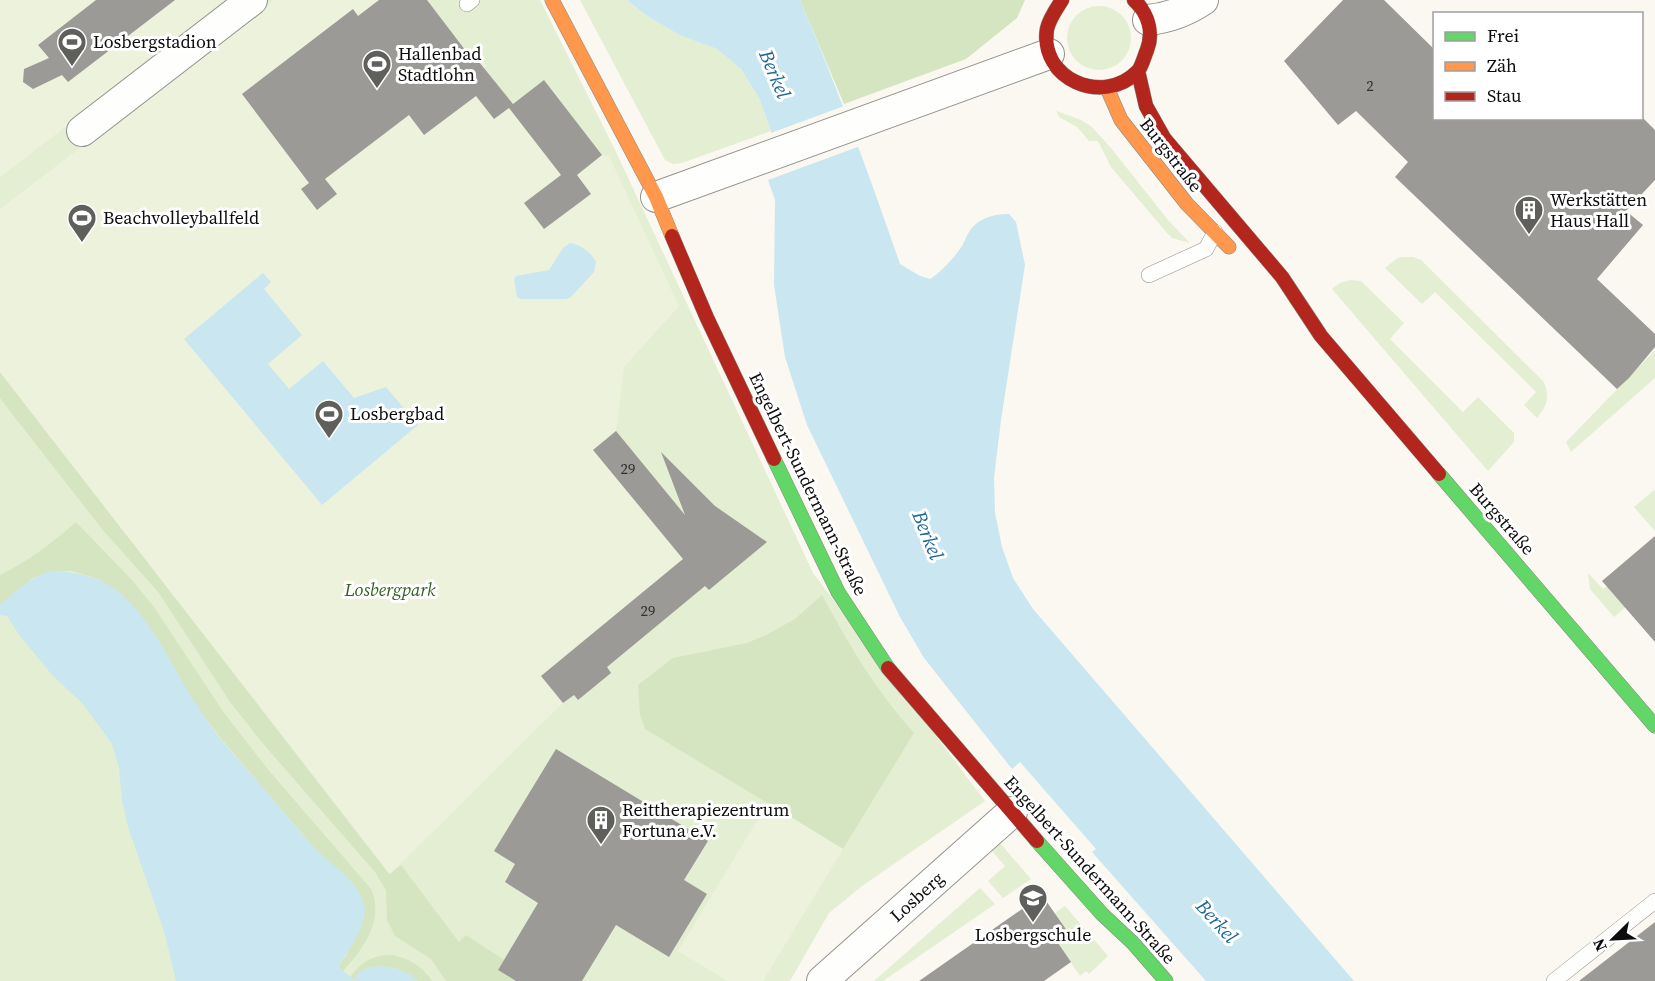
<svg xmlns="http://www.w3.org/2000/svg" width="1655" height="981" viewBox="0 0 1655 981" font-family="'Source Serif 4',serif">
  <style>
    .green { fill: #e4eed2 }
    .forest { fill: #d6e5c1 }
    .pitch { fill: #edf2dc }
    .water { fill: #cae6f1 }
    .pier { fill: #faf8f1 }
    .building { fill: #9c9a97 }
    .lines { fill: none; stroke-linecap: round; stroke-linejoin: round }
    .lane-casing { stroke: #93928f; stroke-width: 16 }
    .street-casing { stroke: #93928f; stroke-width: 32 }
    .fast-casing { stroke: #8a8986; stroke-width: 15 }
    .slow-casing { stroke: #8a8986; stroke-width: 15 }
    .jam-casing { stroke: #8a8986; stroke-width: 15 }
    .lane { stroke: #fefefd; stroke-width: 15 }
    .street { stroke: #fefefd; stroke-width: 30 }
    .fast { stroke: #63d668; stroke-width: 14 }
    .slow { stroke: #ff974d; stroke-width: 14 }
    .jam { stroke: #b3261e; stroke-width: 14 }
    .labels { text-anchor: middle; stroke-width: 6; stroke-linejoin: round; paint-order: stroke }
    .number-label { font-size: 15px; fill: #30302f }
    .poi-label { font-size: 18px; fill: #0c0c0c; stroke: #fff; text-anchor: start }
    .street-label { font-size: 18px; fill: #0c0c0c; stroke: #fff }
    .park-label { font-size: 18px; font-style: italic; fill: #325e22; stroke: #fff }
    .water-label { font-size: 20px; font-style: italic; fill: #1f6894; stroke: #fff }
  </style>
  <rect width="100%" height="100%" fill="#faf8f1"/>
  <path class="green" d="M0,0H540L616,152L813,573L985,801L862,886L829,913L790,981H0Z
    M580,0H627L646,15L679,35L717,49L741,69L759,98L771,131L682,163L673,164L665,160Z
    M1067 38a32 32 0 1 1 64 0a32 32 0 1 1-64 0Z
    M1056,111L1081,120L1091,126L1111,148L1168,220L1190,243L1172,238L1167,233L1111,167L1098,141H1089L1077,127L1059,117Z
    M1401,257H1413L1421,260L1543,381C1551,396 1547,406 1537,418L1524,405L1536,392L1435,292L1422,304L1385,268L1396,259Z
    M1350,280L1361,281L1364,284L1404,323L1390,339L1463,412L1478,397L1514,433V442L1488,471L1332,289L1340,283Z
    M1655,350V378L1571,452L1566,442Z
    M1654,490L1655,491V531L1634,507Z
    M1588,573L1603,589L1607,586L1626,607L1614,617L1590,589Z
    M1000,843L1031,879L1003,898L988,881L1005,866L991,850Z
    M980,888L995,904L883,981H874Z
    M1065,906L1108,956L1089,974L1086,971L1080,976L1058,943L1070,935L1055,913Z"/>
  <path class="forest" d="M800,0H1025L1017,18L966,59L844,104Z
    M0,372L389,874L401,865L459,942L466,935L504,960L498,970L516,981H446L431,959L395,936L387,920L386,890L375,872L265,746L230,702L159,593L102,529L9,410L0,398Z
    M76,522L131,579L154,607L222,710L266,767L371,889C385,919 363,950 343,971L338,966L347,955L354,885L314,848L223,741L200,711L119,592L98,579L72,571H53L33,578L0,605V575C29,561 52,543 76,522Z
    M822,595C849,645 876,691 914,733L843,849L645,729L640,714L638,685L673,658L747,643L766,635L795,619Z
    M390,955C409,958 421,965 432,981H417C406,968 375,961 360,972C358,974 356,978 354,980L350,977C362,962 370,956 390,955Z"/>
  <path class="pitch" d="M0,0H232L0,177Z
    M274,0H427L472,59L479,54L487,66L481,70L491,83L494,81L513,103L544,80L602,155L609,156L679,306L624,367L616,431L593,450L683,559L541,676L563,703L390,874L0,372V209Z
    M768,803L843,849L763,981H728L678,951Z"/>
  <path class="water" d="M627,0H800C837,87 869,174 900,264L920,276L930,279C941,272 952,260 960,249C964,244 965,238 969,232C978,218 994,214 1009,214L1016,222L1025,265L1001,420L994,478L995,513L1002,547L1013,578L1033,609L1354,981H1206L1092,852L1096,849L1020,762L1012,769L924,658L900,617L807,425L785,357L774,285L775,200L768,180L771,131L759,98L741,69L717,49L679,35L646,15Z
    M570,243C580,244 592,253 596,262L594,272L571,297L566,299H520L517,297L514,279L516,276L549,270L563,248Z
    M263,273L271,282L264,289L302,335L268,364L289,389L323,361L354,398L386,387L418,425L322,505L184,339Z
    M53,571C77,572 101,577 120,593C156,625 174,672 200,710C220,742 248,770 272,798C286,815 299,832 314,847C330,865 358,879 364,905C368,924 348,952 338,966L354,980C356,978 358,974 360,972C375,961 406,968 417,981H176L164,931L128,827L122,800L119,768L112,744L83,704L52,675L20,636L7,616L0,615V605C16,591 31,576 53,571Z"/>
  <path class="pier" d="M847,105L863,145L768,180L765,173L768,134Z"/>
  <path class="building" d="M96,0H175L68,82L62,75L33,89L23,82L24,69L49,58L38,45Z
    M379,0H427L472,59L475,57L513,104L544,80L602,155L577,175L591,194L544,229L524,203L561,175L509,108L494,119L476,96L424,135L409,115L325,179L337,194L317,210L301,189L309,183L242,94L353,9L358,16Z
    M1343,0H1384L1434,49V118H1643L1655,130V180L1626,211L1643,225L1597,279L1655,334V347L1629,378L1617,389L1395,177L1408,162L1356,111L1338,125L1284,61Z
    M616,431L685,515L661,452L715,506L767,542L709,590L705,586L607,667L611,673L578,700L574,695L563,703L541,676L683,559L593,450Z
    M1655,536V642L1602,581Z
    M556,749L708,841L684,880L707,894L669,957L616,925L582,981H516L498,970L538,903L505,882L515,864L494,851Z
    M1042,895L1070,935L1058,943L1071,962L1044,981H919Z
    M1655,922V981H1579Z"/>
  <g class="lines">
    <g class="lane-casing">
      <path id="lane" d="M467,4L472,0
        M1149,275L1206,249L1215,232
        M1554,981L1655,901"/>
    </g>
    <g class="street-casing">
      <path id="street" d="M1148,20C1169,18 1185,12 1203,0
        M82,131L252,0
        M656,197L1049,54
        M822,981L1012,812"/>
    </g>
    <g class="fast-casing">
      <path id="fast" d="M774,459L838,592L888,668
        M1439,474L1655,726
        M1037,841L1102,914L1133,943L1166,981"/>
    </g>
    <g class="slow-casing">
      <path id="slow" d="M552,0L656,197L672,236
        M1107,88L1121,120L1187,204L1229,247"/>
    </g>
    <g class="jam-casing">
      <path id="jam" d="M1062,0C1057,8 1049,19 1047,29C1039,79 1103,107 1138,71C1142,66 1144,57 1147,50C1154,32 1148,13 1134,0
        M1138,71L1146,106L1164,138L1282,277L1321,336L1439,474
        M672,236L707,318L774,459
        M888,668L1037,841"/>
    </g>
    <use href="#lane" class="lane"/>
    <use href="#street" class="street"/>
    <use href="#fast" class="fast"/>
    <use href="#slow" class="slow"/>
    <use href="#jam" class="jam"/>
  </g>
  <defs>
    <g id="stadium-pin" transform="scale(1.5)"><path d="M0 17L-7.5 6A9.5 9.5 0 1 1 7.5 6Z" fill="#5f5f5c" stroke="#fff"/><path d="M0-5a6.5 5 0 1 0 0 10a6.5 5 0 1 0 0-10ZM-3.5-1.8h7v3.6h-7Z" fill="#fff"/></g>
    <g id="building-pin" transform="scale(1.5)"><path d="M0 17L-7.5 6A9.5 9.5 0 1 1 7.5 6Z" fill="#5f5f5c" stroke="#fff"/><path d="M-4-6H4V6H1V3H-1V6H-4ZM-2.5-4.3h1.7v1.8h-1.7ZM.8-4.3h1.7v1.8H.8ZM-2.5-1h1.7V.8h-1.7ZM.8-1h1.7V.8H.8Z" fill="#fff"/></g>
    <g id="school-pin" transform="scale(1.5)"><path d="M0 17L-7.5 6A9.5 9.5 0 1 1 7.5 6Z" fill="#5f5f5c" stroke="#fff"/><path d="M0-5L7-2L0 1L-7-2ZM-4 1L0 2.5L4 1V4Q0 6-4 4Z" fill="#fff"/></g>
  </defs>
  <g fill-rule="evenodd">
    <use href="#stadium-pin" x="72" y="42"/>
    <use href="#stadium-pin" x="377" y="64"/>
    <use href="#building-pin" x="1529" y="210"/>
    <use href="#stadium-pin" x="82" y="218"/>
    <use href="#stadium-pin" x="329" y="414"/>
    <use href="#building-pin" x="601" y="820"/>
    <use href="#school-pin" x="1033" y="898"/>
  </g>
  <g class="labels">
    <g class="number-label">
      <text x="1370" y="91">2</text>
      <text x="628" y="474">29</text>
      <text x="648" y="616">29</text>
    </g>
    <g class="poi-label">
      <text x="93" y="48">Losbergstadion</text>
      <text x="398" y="60">Hallenbad<tspan x="398" dy="21">Stadtlohn</tspan></text>
      <text x="1550" y="206">Werkstätten<tspan x="1550" dy="21">Haus Hall</tspan></text>
      <text x="103" y="224">Beachvolleyballfeld</text>
      <text x="350" y="420">Losbergbad</text>
      <text x="622" y="816">Reittherapiezentrum<tspan x="622" dy="21">Fortuna e.V.</tspan></text>
      <text x="1033" y="941" text-anchor="middle">Losbergschule</text>
    </g>
    <g class="street-label">
      <text transform="translate(1171 155) rotate(52)" y="6">Burgstraße</text>
      <text transform="translate(808 484) rotate(64)" y="6">Engelbert-Sundermann-Straße</text>
      <text transform="translate(1502 519) rotate(49)" y="6">Burgstraße</text>
      <text transform="translate(1090 870) rotate(48)" y="6">Engelbert-Sundermann-Straße</text>
      <text transform="translate(917 897) rotate(-42)" y="6">Losberg</text>
    </g>
    <g class="park-label">
      <text x="390" y="596">Losbergpark</text>
    </g>
    <g class="water-label">
      <text transform="translate(775 74) rotate(67)" y="7">Berkel</text>
      <text transform="translate(928 535) rotate(68)" y="7">Berkel</text>
      <text transform="translate(1217 921) rotate(48)" y="7">Berkel</text>
    </g>
  </g>
  <rect x="1433" y="12" width="210" height="108" fill="#ffffff" stroke="#9e9e9e" stroke-width="1.5"/>
  <rect x="1445" y="32" width="30" height="9" fill="#63d668" stroke="#9e9e9e" stroke-width="1.5"/>
  <text x="1487" y="42" font-size="18" fill="#0c0c0c">Frei</text>
  <rect x="1445" y="62" width="30" height="9" fill="#ff974d" stroke="#9e9e9e" stroke-width="1.5"/>
  <text x="1487" y="72" font-size="18" fill="#0c0c0c">Zäh</text>
  <rect x="1445" y="92" width="30" height="9" fill="#b3261e" stroke="#9e9e9e" stroke-width="1.5"/>
  <text x="1487" y="102" font-size="18" fill="#0c0c0c">Stau</text>
  <g transform="translate(1613 939) rotate(246)" stroke="#ffffff" stroke-width="4.5" paint-order="stroke">
  <path d="M0-4.5L10 22L0 15L-10 22Z" fill="#0c0c0c"/>
  <text y="-9" font-size="16" font-weight="bold" text-anchor="middle" fill="#0c0c0c">N</text>
  </g>
</svg>
